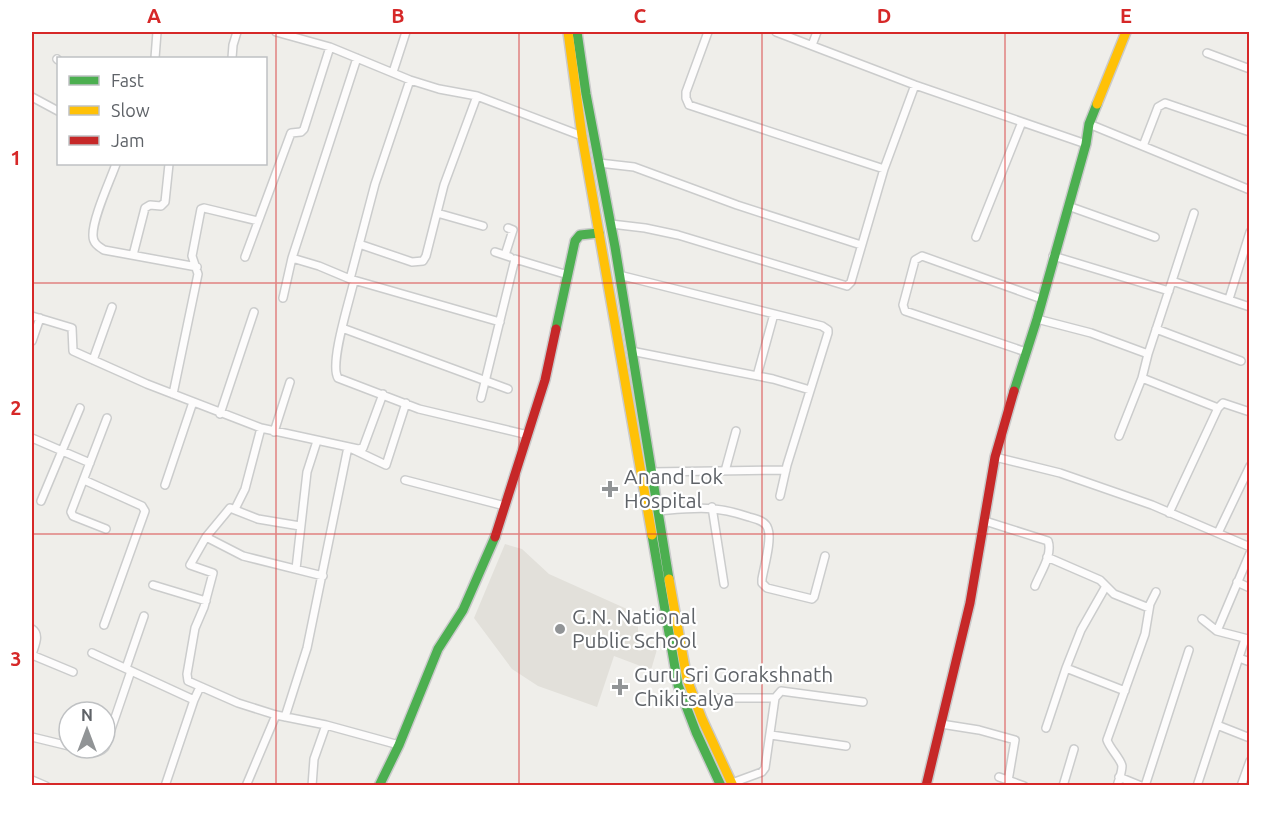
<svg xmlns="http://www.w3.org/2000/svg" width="1281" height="817" viewBox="0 0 1281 817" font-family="Ubuntu,sans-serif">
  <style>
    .education { fill: #e2e0da }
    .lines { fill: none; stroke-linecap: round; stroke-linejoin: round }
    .street-casing { stroke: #cbcccc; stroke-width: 10 }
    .fast-casing { stroke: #cacacb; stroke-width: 12 }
    .slow-casing { stroke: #cacacb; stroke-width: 12 }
    .jam-casing { stroke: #cacacb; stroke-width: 12 }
    .street { stroke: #fdfcfc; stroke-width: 7 }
    .fast { stroke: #4caf50; stroke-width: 9 }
    .slow { stroke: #ffc107; stroke-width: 9 }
    .jam { stroke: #c62828; stroke-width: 9 }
    .grid { fill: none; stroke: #d62828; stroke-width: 1.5; stroke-opacity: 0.55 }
    .poi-dot { fill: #919496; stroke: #fff; stroke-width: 2 }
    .labels { text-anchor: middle; stroke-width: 4.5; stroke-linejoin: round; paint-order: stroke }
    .poi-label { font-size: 21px; fill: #5f6368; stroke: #fff; text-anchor: start }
    .neatline { fill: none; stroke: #d62828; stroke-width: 2 }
    .grid-label { font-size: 20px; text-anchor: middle; font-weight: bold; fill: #d62828 }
  </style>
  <rect width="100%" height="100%" fill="#efeeea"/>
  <path class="education" d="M505,544L522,549L549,574L638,614V640L658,646L651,670L614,656L597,707L538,686L512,669L474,618Z"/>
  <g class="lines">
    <g class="street-casing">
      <path id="street" d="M276,32L330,47L410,80L439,89L477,96L582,136
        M708,32L686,92V98L689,105L884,169
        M776,32L915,85L1086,144
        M812,45L817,32
        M1207,53L1250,69
        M155,58L157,32
        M232,58L233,45L237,32
        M57,59L58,60
        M393,72L406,32
        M32,97L58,111
        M1089,124L1250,190
        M1143,146L1158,107L1165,103L1250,132
        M599,163L634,167L737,205L861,245
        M116,164C110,181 92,219 93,236C93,243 98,246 104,250L197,267
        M1068,206L1155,237
        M437,213L483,226
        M1194,213L1172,281L1250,307
        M611,224L645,228L678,235L847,286L851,282L884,169L915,85
        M976,237L1022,122
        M359,244L412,262L423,261L426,256L444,185L477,96
        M495,252L510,257
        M133,255L145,208L150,205L161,206L165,202L169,164
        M505,255L513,230L508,228
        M1053,256L1169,291
        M245,257L291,133L301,132L304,129L330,47
        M292,258L357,58
        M619,275L822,326L828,330V333L787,465L780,496
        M350,279L375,184L410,80
        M354,281C350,299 329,364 338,378L419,409L528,435
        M283,298L292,258L319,266L350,279L500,322
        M1229,299L1250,232
        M32,316L72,328L73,351L147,384L261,428L358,449L363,448L383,394
        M1037,319L1091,333L1148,354L1142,378L1218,408L1169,513
        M342,328L508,389
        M1156,329L1241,361
        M32,341L40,318
        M631,351L773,379L810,390
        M1026,352L905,311L903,305L915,260L922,256L1042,299
        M1148,354L1172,281
        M93,360L112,307
        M757,376L774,314
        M173,394L198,274L192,256L201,209L204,208L258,221
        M481,398L515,259L568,275
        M1218,408L1223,403L1250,412
        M220,414L254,312
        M274,432L290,382
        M1119,436L1142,378
        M32,438L90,463
        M995,457L1060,473L1152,505L1250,547
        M725,471L736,431
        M651,472L786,470
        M84,480L142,506L145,511L104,625
        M405,480L505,506
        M165,485L193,402
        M41,501L80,408
        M712,507L724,584
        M235,509L245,489L261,428
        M658,511C694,508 714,505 749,517C756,519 766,521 768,529C772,540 764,567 762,579V583L767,588L812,599L814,597L825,556
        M985,521L1048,541C1053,555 1040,573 1035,586
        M300,526L258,519L230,508L206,537L190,565L213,573L204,607L195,628L187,674L188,681L238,703L276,715L326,725L399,745
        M106,529L73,516L71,512L107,418
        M1218,533L1250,466
        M206,537L243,556L323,576
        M1047,557L1100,580L1114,594L1149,608
        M296,569L307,472L317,441
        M1237,582L1250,588
        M153,585L206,601
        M1202,619L1217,631L1248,639
        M32,629C41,635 34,646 32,655
        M1217,631L1250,553
        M92,653L194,700
        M32,655L73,672
        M1239,658L1250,662
        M126,668L144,616
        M1066,668L1125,691
        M695,702L720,698H775
        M285,717L307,648L348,447L386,465L406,403
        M941,724L979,730L1015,740L1008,781
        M1217,725L1250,738
        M1046,728L1066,668L1081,630L1106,586
        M771,735L846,746
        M32,737L69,746
        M105,747L131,671
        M75,748C85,751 96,756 104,748
        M999,777L1024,786
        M1119,777L1141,786
        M32,780L46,786
        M732,783L762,772L765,768L775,698L781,691L863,702
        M165,786L194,700L200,687
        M246,786L276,715
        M312,786L314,759L326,725
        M1063,786L1074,749
        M1117,786C1119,780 1122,772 1122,766C1121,759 1110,749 1107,740L1145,634L1150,604L1156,592
        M1145,786L1189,650
        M1197,786L1245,639
        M1241,786L1250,761"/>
    </g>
    <g class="fast-casing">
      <path id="fast" d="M577,32L586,94L615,247L669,579
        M556,329L575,241L580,235L599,233
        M1014,391L1037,319L1086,144L1089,124L1097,104
        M652,535L678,685L696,732L721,786
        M379,786L399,745L438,649L463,610L495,537"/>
    </g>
    <g class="slow-casing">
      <path id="slow" d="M568,32L582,136L652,535
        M1097,104L1126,32
        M669,579L687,679L702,719L733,786"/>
    </g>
    <g class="jam-casing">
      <path id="jam" d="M495,537L545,380L556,329
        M926,786L970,603L995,457L1014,391"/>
    </g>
    <use href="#street" class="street"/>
    <use href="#fast" class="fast"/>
    <use href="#slow" class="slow"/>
    <use href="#jam" class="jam"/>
  </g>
  <path class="grid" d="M276,32V786M519,32V786M762,32V786M1005,32V786M32,283H1250M32,534H1250"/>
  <g class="poi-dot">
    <path d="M607 480h6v6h6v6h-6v6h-6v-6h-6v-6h6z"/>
    <circle cx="560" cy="629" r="6"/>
    <path d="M617 678h6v6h6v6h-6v6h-6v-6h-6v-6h6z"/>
  </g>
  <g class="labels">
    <g class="poi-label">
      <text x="624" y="484">Anand Lok<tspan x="624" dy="24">Hospital</tspan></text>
      <text x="572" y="624">G.N. National<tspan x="572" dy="24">Public School</tspan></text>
      <text x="634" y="682">Guru Sri Gorakshnath<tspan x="634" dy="24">Chikitsalya</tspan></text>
    </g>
  </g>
  <rect width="1281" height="817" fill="none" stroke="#ffffff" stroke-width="66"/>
  <rect x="57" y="57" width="210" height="108" fill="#ffffff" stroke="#bfc1c3" stroke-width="1.5"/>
  <rect x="69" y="76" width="30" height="9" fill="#4caf50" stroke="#bfc1c3" stroke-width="1.5"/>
  <text x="111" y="87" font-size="18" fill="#5f6368">Fast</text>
  <rect x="69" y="106" width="30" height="9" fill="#ffc107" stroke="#bfc1c3" stroke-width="1.5"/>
  <text x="111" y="117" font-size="18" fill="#5f6368">Slow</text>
  <rect x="69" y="136" width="30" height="9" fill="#c62828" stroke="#bfc1c3" stroke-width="1.5"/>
  <text x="111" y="147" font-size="18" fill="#5f6368">Jam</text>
  <g transform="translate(87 730)"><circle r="28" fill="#ffffff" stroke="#bfc1c3" stroke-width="1.5"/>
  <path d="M0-4.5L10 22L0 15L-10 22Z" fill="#919496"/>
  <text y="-9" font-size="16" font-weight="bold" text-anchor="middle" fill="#5f6368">N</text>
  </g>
  <rect x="33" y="33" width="1215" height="751" class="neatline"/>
  <g class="grid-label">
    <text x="154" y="23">A</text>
    <text x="398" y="23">B</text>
    <text x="640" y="23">C</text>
    <text x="884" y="23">D</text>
    <text x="1126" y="23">E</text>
    <text x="16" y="165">1</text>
    <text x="16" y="415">2</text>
    <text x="16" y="666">3</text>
  </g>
</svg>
